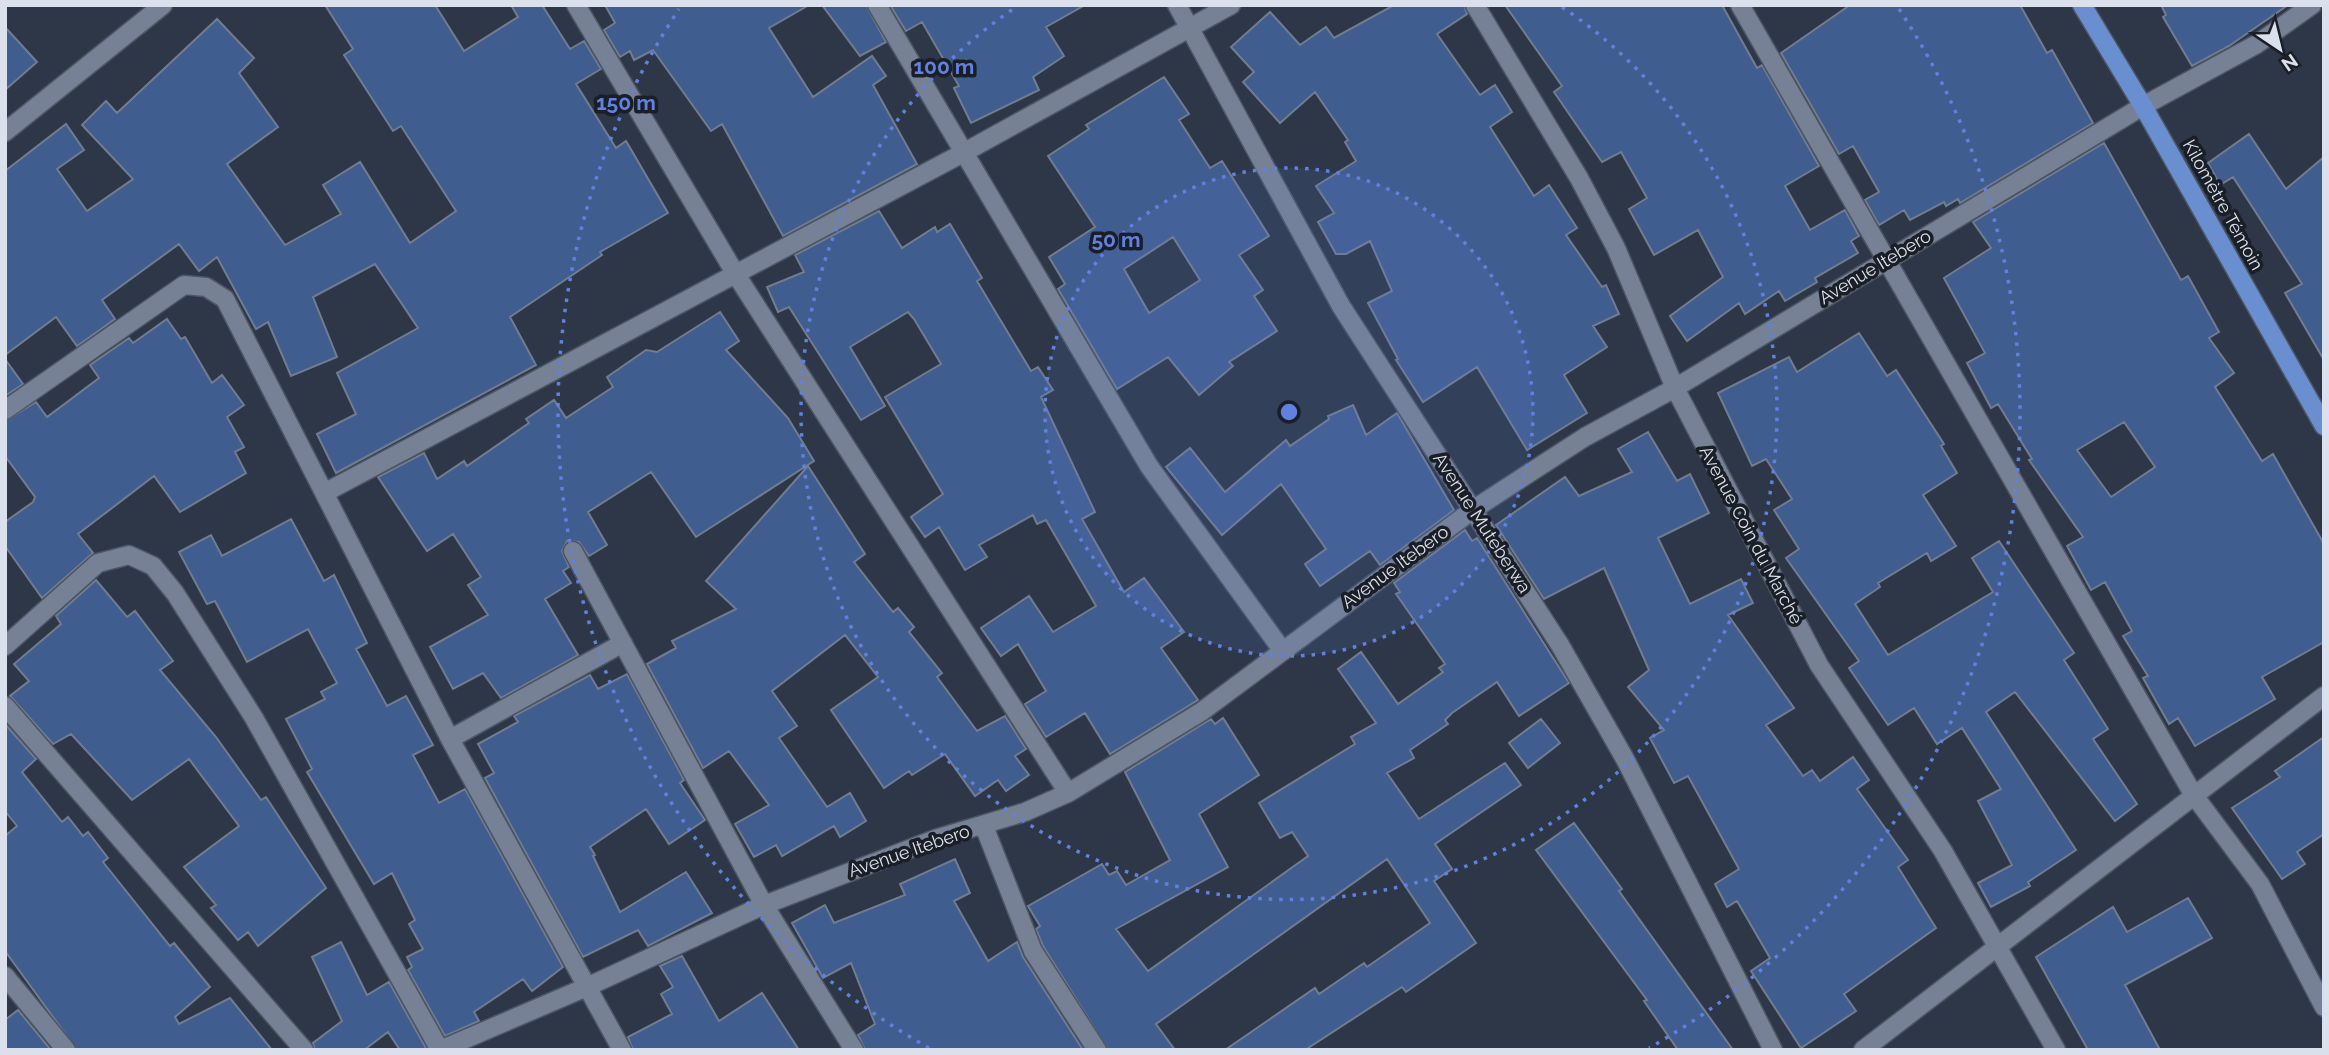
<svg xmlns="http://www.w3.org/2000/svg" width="2329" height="1055" viewBox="0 0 2329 1055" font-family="Raleway,sans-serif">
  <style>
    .building { fill: #405d90; stroke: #717c90; stroke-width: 2; fill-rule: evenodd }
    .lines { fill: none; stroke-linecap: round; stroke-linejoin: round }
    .minor-casing { stroke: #4c5563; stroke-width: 21 }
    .major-casing { stroke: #4c5563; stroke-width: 21 }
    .minor { stroke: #768195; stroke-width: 18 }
    .major { stroke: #6a8fd1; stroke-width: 18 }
    .ring { fill: none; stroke: #6081df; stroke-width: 3.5; stroke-dasharray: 3.5 7 }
    .labels { text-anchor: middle; stroke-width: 7; stroke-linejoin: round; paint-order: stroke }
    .street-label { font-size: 18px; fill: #dbe1ec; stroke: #1a1e26 }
    .centre { fill: #6081df; stroke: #1a1e26; stroke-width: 3.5 }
    .ring-label { font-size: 21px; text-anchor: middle; font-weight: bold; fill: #6081df; stroke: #1a1e26; stroke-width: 7; stroke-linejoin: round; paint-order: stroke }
  </style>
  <rect width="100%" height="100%" fill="#2d3748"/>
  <path class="building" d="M325,5H435L464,51L518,17L511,5H542L570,49L584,41L601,69L576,84L616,148L626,141L668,213L600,252L602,255L510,317L536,365L336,473L317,434L356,414L337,373L418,328L375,264L313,297L337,357L291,376L268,322L256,329L217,257L199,271L179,244L102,300L115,319L77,346L56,317L5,355V171L66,124L84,150L57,169L87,211L133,179L82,125L106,101L117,113L217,19L254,58L239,73L278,127L227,164L285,245L341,214L323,185L360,162L410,243L456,211L401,126L393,131L344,55L353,49Z
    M605,5H809L769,28L813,97L872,56L886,76L873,85L917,164L783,236L722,124L711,131L653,50L634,60L630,51L620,57L604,30L615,23Z
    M822,5H866L886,42L860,56Z
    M890,5H1085L1046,27L1064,56L1033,77L1039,90L971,123L954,88L959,86L922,22L906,31Z
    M1394,5H1464L1467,14L1437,34L1480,95L1495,85L1512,112L1490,127L1534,196L1549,185L1577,228L1566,235L1602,287L1606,285L1619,314L1593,326L1607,347L1564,375L1587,413L1527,450L1477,367L1423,402L1396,360L1398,359L1368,303L1392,291L1370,241L1346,254H1336L1318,222L1334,213L1316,186L1356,161L1345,142L1348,140L1315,92L1280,123L1243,82L1254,72L1231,47L1270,12L1300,45L1326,27L1334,38Z
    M1505,5H1722L1757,68L1762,65L1819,166L1785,186L1810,230L1845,210L1859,236L1851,241L1858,253L1815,278L1817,282L1785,301L1779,291L1745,314L1739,303L1687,341L1670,316L1723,277L1698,230L1654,255L1629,209L1647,198L1621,152L1602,162L1554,92L1562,86Z
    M1850,5H2020L2047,53L2052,50L2093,123L1960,203L1958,199L1946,206L1944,202L1910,220L1904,210L1879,225L1865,200L1879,192L1853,146L1839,154L1781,53Z
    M2161,5H2288L2229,46L2192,66L2163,17L2166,15Z
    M5,27L37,62L5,90Z
    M1164,77L1189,114L1179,120L1210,168L1222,161L1269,236L1239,255L1263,290L1254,296L1277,331L1229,362L1233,366L1199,395L1168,357L1117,389L1058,289L1065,284L1049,257L1095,227L1048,156L1089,129L1086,125ZM1173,237L1200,280L1149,313L1124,269Z
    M2249,134L2286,189L2324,157V360L2285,293L2302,284L2233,177L2220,185L2208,163Z
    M2104,143L2181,280L2188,276L2219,332L2209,338L2234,373L2215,387L2262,461L2273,454L2324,544V642L2262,677L2275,699L2195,746L2178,718L2169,724L2143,678L2148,676L2123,636L2132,631L2105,582L2091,590L2067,546L2083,537L2029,460L2032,459L1998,404L1991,408L1967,363L1985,353L1944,278L1991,248L1973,222ZM2124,422L2155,467L2111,497L2077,450Z
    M879,211L902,248L935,227L937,232L950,224L982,278L977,281L1031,371L1038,367L1053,390L1041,397L1095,512L1082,519L1124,592L1144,578L1184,632L1161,648L1198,700L1110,754L1085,713L1046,737L1025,704L1046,691L1018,644L1001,656L981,628L1029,596L1053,632L1096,606L1046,520L1037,524L1033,515L979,545L987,557L965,570L939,527L925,537L911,517L943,494L885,397L941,364L914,319L908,312L850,347L885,406L861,420L789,307L778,312L767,287L804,272L795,255Z
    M720,312L739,341L726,350L788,418L814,461L696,537L651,472L588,512L607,545L589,556L579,542L567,541L562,551L569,567L563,571L571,583L545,599L578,655L501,698L483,673L453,689L430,647L488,615L468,585L481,577L453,534L427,551L378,477L424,453L437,479L464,461L467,466L529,423L526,419L554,400L566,418L613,387L607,377L646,350L657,352Z
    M167,319L181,339L185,337L212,383L222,375L244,405L227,417L244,447L235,452L246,473L180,512L154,476L78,534L93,553L42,598L5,546V522L33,502L35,497L5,456V421L36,402L47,417L99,378L90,365L129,338L133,343Z
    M1859,333L1887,376L1896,370L1944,444L1941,446L1957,473L1923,495L1956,546L1931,561L1927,553L1878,583L1880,587L1855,604L1888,655L1993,592L1972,558L1999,541L2074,653L2064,660L2108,729L2093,739L2137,804L2115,821L2015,692L1986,712L2076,850L2028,882L2030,886L1991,907L1978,883L2012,865L1978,801L2001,789L1962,728L1937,744L1914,708L1888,725L1849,668L1859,661L1786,558L1799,549L1774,510L1792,499L1766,459L1752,466L1718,393L1789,357L1797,372Z
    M5,359L23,384L5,396Z
    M1353,405L1366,435L1397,413L1454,510L1380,565L1370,551L1320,586L1305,564L1326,549L1281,484L1222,535L1166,467L1190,448L1225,492L1286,440L1290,446L1329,419L1328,416Z
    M1648,432L1677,481L1690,474L1709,513L1658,538L1690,604L1741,579L1753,603L1728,615L1794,708L1766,725L1803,776L1812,770L1820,781L1853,757L1869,780L1857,789L1908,860L1898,867L1936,928L1844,994L1856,1011L1801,1048L1751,971L1770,958L1737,901L1727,907L1715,884L1739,869L1688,776L1674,783L1650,738L1664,730L1628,687L1649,670L1604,568L1544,599L1496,525L1565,477L1579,496L1632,472L1618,449Z
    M808,466L865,554L854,562L893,612L898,608L914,627L909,632L942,673L937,677L977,731L1005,716L1026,749L1015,756L1029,775L1006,791L998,780L975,796L945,754L912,775L909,771L884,788L831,710L878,677L845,635L772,691L797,726L779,738L827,807L850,793L866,821L840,837L834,826L782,856L776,845L754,857L735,824L769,805L729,751L703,768L647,664L676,648L672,641L736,609L706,581Z
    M291,519L324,581L334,575L367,643L356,649L387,706L406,696L433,745L413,755L439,803L465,789L563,967L532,991L523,979L474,1012L479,1021L445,1036L408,970L412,967L407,957L423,949L409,924L415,920L392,873L374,884L307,772L312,769L286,719L325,699L321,692L337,683L308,629L247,662L215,601L207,604L179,552L211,535L222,556Z
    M1465,530L1472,541L1477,538L1569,683L1519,716L1497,682L1452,713L1445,720L1448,724L1410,750L1414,758L1387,773L1419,819L1505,763L1521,785L1435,844L1452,869L1434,881L1476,943L1406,992L1402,987L1305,1050H1225L1315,988L1319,994L1364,963L1367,967L1430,923L1387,859L1156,1024L1175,1050H1108L1043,946L1036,929L1040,926L1028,906L1102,864L1109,875L1117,871L1126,885L1170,860L1125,772L1211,719L1215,724L1223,718L1259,775L1199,814L1228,867L1116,929L1148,971L1308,856L1292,832L1280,838L1259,803L1355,744L1351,737L1376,723L1338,669L1361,652L1398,704L1443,672L1439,668L1445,664L1396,594L1400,592L1394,583Z
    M96,580L127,617L135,611L173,661L160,670L216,737L261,800L266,797L326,888L258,946L248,932L238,940L211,908L216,905L184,867L239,826L189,759L132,800L71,734L53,744L10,696L29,681L14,664L61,624L56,616Z
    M627,674L684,780L680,783L705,820L669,844L646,809L590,847L595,855L593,856L620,912L686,872L712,913L648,946L638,930L583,957L485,778L494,773L478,744L518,722L514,716L590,675L598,689Z
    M1541,719L1560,743L1528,768L1509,743Z
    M5,724L36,759L22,772L62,822L68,817L83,836L88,832L108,858L103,862L170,946L174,943L210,987L175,1017L179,1024L230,998L272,1050H77L5,951V836L17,826L5,811Z
    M2324,737V834L2297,852L2305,864L2282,879L2232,808L2280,777L2275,771Z
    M1574,823L1622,889L1619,891L1733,1050H1678L1644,1001L1647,1000L1536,850Z
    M955,859L970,893L954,901L988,961L1017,942L1023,957L1083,1050H865L858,1035L875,1024L851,963L823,978L792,923L825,905L834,923L905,895L900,884Z
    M2188,898L2212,938L2125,985L2160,1050H2088L2036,957L2113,907L2127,932Z
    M341,942L367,995L389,982L427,1050H400L388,1032L364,1050H315L313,1043L342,1021L312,957Z
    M682,956L719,1021L762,993L799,1050H633L628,1037L672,1014L661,994L673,987L660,966Z
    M18,1010L51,1050H5V1020Z"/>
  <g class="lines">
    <g class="minor-casing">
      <path id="minor" d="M576,5L735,273L1068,793
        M877,5L1149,466L1282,650
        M1177,5L1341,306L1560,645L1625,759L1773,1050
        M1475,5L1579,178L1616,248L1675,388L1819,665L1943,851L2056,1050
        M1740,5L2193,794L2260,884L2324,1007
        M5,132L163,5
        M5,410L184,285L206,287L225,299L450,739L622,1050
        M326,492L963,153L1231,5
        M573,551L764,905L854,1050
        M5,646L98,563L129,555L153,566L175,593L254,718L440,1050
        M5,706L304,1050
        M450,739L623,643
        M984,826L1033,951L1097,1050
        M5,976L66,1050
        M440,1050L589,986L764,905L938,838L1025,812L1068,793L1201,712L1474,509L1585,437L1675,388L2143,106L2257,44L2312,5
        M1863,1050L2324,696"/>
    </g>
    <g class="major-casing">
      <path id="major" d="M2082,5L2143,106L2324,426"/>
    </g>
    <use href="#minor" class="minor"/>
    <use href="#major" class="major"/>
  </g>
  <circle cx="1289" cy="412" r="244" fill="#6081df" fill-opacity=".12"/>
  <g class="ring">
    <circle cx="1289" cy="412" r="244"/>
    <path d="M1562 7A488 488 0 1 1 1016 7"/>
    <path d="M929 1048A731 731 0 0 1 679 9M1899 9A731 731 0 0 1 1649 1048"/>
  </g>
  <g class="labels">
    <g class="street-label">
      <text transform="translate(2223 205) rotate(61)" y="6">Kilomètre Témoin</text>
      <text transform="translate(1875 267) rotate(-31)" y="6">Avenue Itebero</text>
      <text transform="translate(1482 523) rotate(57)" y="6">Avenue Muteberwa</text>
      <text transform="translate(1751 535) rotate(62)" y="6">Avenue Coin du Marché</text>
      <text transform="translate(1395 567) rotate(-36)" y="6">Avenue Itebero</text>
      <text transform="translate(909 851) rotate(-19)" y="6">Avenue Itebero</text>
    </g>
  </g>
  <circle cx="1289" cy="412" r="10" class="centre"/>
  <g class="ring-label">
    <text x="944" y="74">100 m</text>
    <text x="626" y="110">150 m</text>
    <text x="1116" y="247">50 m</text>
  </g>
  <rect width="2329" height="1055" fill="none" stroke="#dbe1ec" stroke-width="14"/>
  <g transform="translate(2280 49) rotate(145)" stroke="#1a1e26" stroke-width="5" paint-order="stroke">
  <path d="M0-5L12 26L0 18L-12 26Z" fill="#dbe1ec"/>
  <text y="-10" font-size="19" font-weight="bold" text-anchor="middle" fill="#dbe1ec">N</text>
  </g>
</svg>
